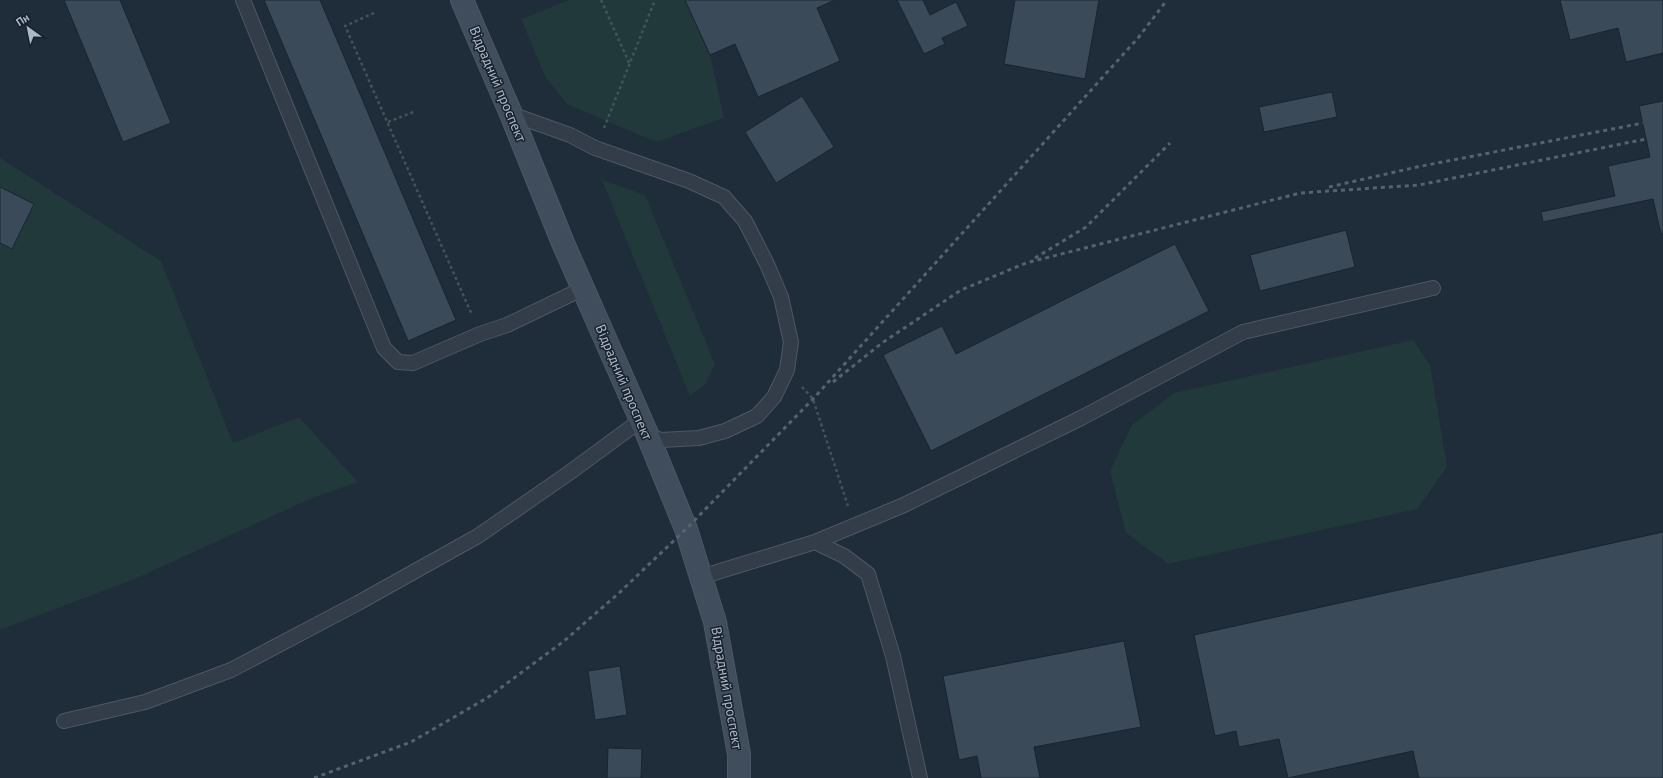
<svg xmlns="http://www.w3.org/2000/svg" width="1663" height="778" viewBox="0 0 1663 778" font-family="'PT Sans',sans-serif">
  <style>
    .green { fill: #21393a }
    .building { fill: #3a4a59; stroke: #1a2430 }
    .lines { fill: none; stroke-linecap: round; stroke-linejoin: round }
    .lane-casing { stroke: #4d5864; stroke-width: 16 }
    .secondary-casing { stroke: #4d5864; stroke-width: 24 }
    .path { stroke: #3e5657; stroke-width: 2.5; stroke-dasharray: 3 3; stroke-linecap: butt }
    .lane { stroke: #323d49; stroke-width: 14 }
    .secondary { stroke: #404d5d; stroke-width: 22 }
    .rail { stroke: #546271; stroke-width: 3; stroke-dasharray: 4 4; stroke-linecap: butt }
    .labels { text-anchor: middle; stroke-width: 3; stroke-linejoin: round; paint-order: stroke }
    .street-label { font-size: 14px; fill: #adb8c6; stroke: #18222e }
  </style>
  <rect width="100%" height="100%" fill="#1f2c39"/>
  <path class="green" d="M569,0H685L710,55L724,118L656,142L567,104L546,78L521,19Z
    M0,158L161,261L233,443L299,417L358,482L312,498L137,578L0,630Z
    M602,180L645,195L715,364L706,384L690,396Z
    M1413,340L1430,365L1447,467L1417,509L1168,564L1126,533L1110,471L1132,425L1174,393Z"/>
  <path class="building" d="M64,0H120L171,123L123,142Z
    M264,0H320L456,320L408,341Z
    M685,0H835L817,8L840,61L758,97L735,44L710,55Z
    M897,0H923L930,15L956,2L968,26L942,38L945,44L924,54Z
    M1015,0H1099L1085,79L1004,64Z
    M1560,0H1663V53L1626,62L1618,28L1570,40Z
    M1332,92L1337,117L1264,132L1259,107Z
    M802,96L834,147L776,183L745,132Z
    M1663,101V234H1661L1653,199L1543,222L1541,212L1615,196L1608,166L1650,157L1639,106Z
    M0,187L34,204L12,249L0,243Z
    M1346,230L1355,267L1260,291L1250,255Z
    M1175,244L1209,311L931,451L883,355L942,326L956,354Z
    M1663,532V778H1419L1413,751L1288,778L1279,739L1239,747L1236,731L1215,736L1194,635Z
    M1124,641L1141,727L1034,747L1040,778H981L977,756L959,760L943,676Z
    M620,666L627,715L595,720L588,671Z
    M608,748L642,749L641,778H607Z"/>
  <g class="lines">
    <g class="lane-casing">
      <path id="lane" d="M243,0L384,348L398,362L413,363L480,334L507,325L584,288
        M511,114L570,135L595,148L689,181L724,197L745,221L767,264L781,297L791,342L787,370L774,397L757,416L725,431L699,438L661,440L648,436
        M815,542L844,556L868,574L893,656L920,778
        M701,577L815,542L904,505L1081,418L1243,332L1433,288
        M64,721L145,702L231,670L358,603L478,536L569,473L641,420"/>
    </g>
    <g class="secondary-casing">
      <path id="secondary" d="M462,0L511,114L563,243L648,436L686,529L715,622L739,754V778"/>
    </g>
    <path class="path" d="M601,0L630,65
      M374,13L345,26L472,315
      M388,122L416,111
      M604,128L655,0
      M802,387L813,399L848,506"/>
    <use href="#lane" class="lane"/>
    <use href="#secondary" class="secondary"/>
    <path class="rail" d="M1329,187L1417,167L1643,123
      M1035,258L1086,227L1170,143
      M833,382L882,343L961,290L1026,263L1300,193L1419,185L1646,139
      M314,778L411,742L487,698L564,641L619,593L686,529L813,399L1138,38L1167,0"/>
  </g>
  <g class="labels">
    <g class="street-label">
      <text transform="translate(498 84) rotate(67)" y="5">Відрадний проспект</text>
      <text transform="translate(624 382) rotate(67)" y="5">Відрадний проспект</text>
      <text transform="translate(727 688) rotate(80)" y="5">Відрадний проспект</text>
    </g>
  </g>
  <g transform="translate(28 28) rotate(327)" stroke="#18222e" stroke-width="3" paint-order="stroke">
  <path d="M0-3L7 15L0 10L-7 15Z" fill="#adb8c6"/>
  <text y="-6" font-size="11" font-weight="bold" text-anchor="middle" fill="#adb8c6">Пн</text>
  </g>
</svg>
